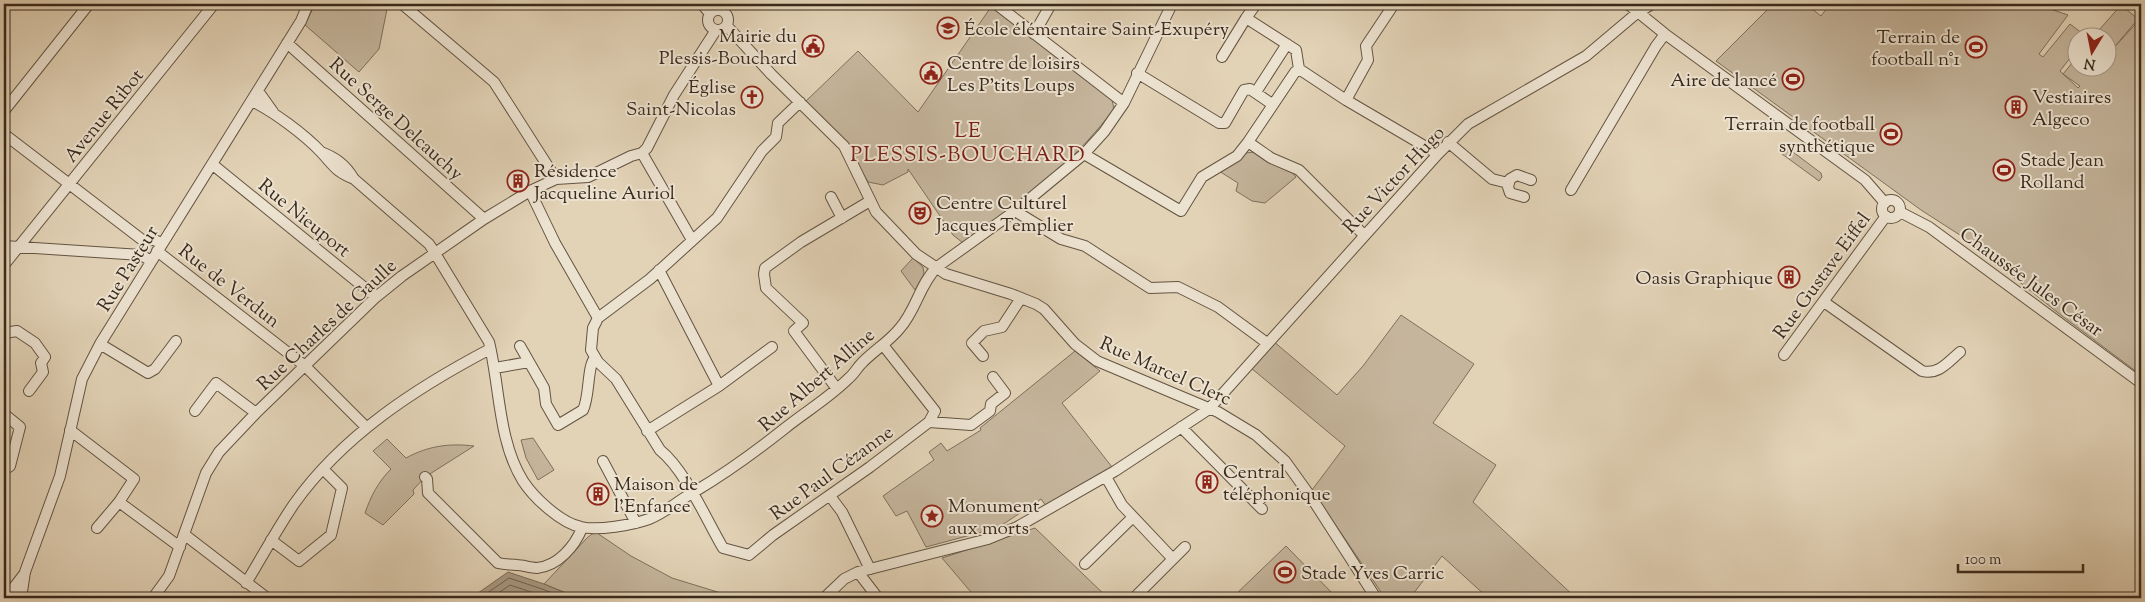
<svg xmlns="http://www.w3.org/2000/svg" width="2145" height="602" viewBox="0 0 2145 602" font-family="'Sorts Mill Goudy',serif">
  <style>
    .green { fill: #c5b59c; stroke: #7f705c }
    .water { fill: #a99982; stroke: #7c6d59 }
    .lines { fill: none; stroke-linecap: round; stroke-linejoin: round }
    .shore { stroke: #71624f; stroke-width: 1 }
    .minor-casing { stroke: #635442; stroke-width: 12 }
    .minor { stroke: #ece2d0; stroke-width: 10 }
    .labels { text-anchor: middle; stroke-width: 4; stroke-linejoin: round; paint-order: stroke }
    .poi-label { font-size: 19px; fill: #392a1c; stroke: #ece2d0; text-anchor: start }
    .street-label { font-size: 19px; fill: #392a1c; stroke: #ece2d0 }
    .quarter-label { font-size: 21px; letter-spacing: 1px; fill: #7a1f14; stroke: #ece2d0 }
  </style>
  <rect width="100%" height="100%" fill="#e2d2b6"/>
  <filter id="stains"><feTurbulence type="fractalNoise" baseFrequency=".004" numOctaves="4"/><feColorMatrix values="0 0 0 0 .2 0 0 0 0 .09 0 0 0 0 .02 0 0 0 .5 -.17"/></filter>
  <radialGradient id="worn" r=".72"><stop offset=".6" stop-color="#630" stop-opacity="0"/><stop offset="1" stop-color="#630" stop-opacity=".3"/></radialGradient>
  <path class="green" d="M315,4H388L379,49L359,72L305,25Z
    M1773,4H1779L1784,9L1791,4H1806L1821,16L1830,4H2050L2053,10L2068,15L2039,54L2043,57L2070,24L2087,37L2078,38L2077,49L2060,71L2078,88L2080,86L2063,74L2077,57L2078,68H2108V38L2093,37L2121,5L2138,19L2111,51L2141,18V375L2062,316L1963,237L1921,210L1716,61Z
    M991,7L1112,100L1114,109C1081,153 1032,196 988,229L985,226L963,243L953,235L908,169V172L883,185L868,182L846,144L806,101L858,51L918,112Z
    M1789,149L1821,173L1822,177L1819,181L1782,154L1785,150Z
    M1254,152L1292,172L1296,177L1265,203L1252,201L1236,191L1238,183L1219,171L1246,153Z
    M913,258L923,267L924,274L915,290L901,271Z
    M1401,315L1474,364L1433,423L1496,465L1473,502L1576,598H1488L1442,556L1410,598H1385L1312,490L1345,446L1251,368L1273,341L1337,395L1363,366Z
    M1075,351L1100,371L1062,403L1112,467L1047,507L1041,499L990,533L984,535L982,532L926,547L907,511L896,516L883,496L934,460L929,452L941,443L947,451L981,430L980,428Z
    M533,438L554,470L538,480L526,458L521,440Z
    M387,439L406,458C428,446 449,443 474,446L425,477L413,490L414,494L383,525L365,513C371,496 378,482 391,469L373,451Z
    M1035,528L1108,598H976L942,558Z
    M597,533L631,556L672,578L737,598H579L544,584L587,538L592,534Z
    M1286,546L1337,598H1232Z"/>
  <path class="water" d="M508,572L544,584L577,598H471Z"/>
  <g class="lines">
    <path class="shore" d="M480,598L509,578L542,589L565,598
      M491,598L510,585L549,598"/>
    <g class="minor-casing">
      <path id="minor" d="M402,4L494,82L556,179
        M702,4L710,14
        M996,4L1124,103
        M1256,4L1246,18L1296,50L1299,69
        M1628,4L1665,34L1865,180L1885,203
        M708 20a10 10 0 1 1 20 0a10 10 0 1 1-20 0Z
        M727,26L771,74L844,146L876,212L916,254L946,274L1011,294L1036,304L1044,309L1075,344L1097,361L1218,412L1256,435L1285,461L1313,500L1376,598
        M1034,34L1051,4
        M287,43L484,219
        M1222,57L1246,18
        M1137,73L1219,123H1225L1244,90L1250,89L1272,104
        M258,91L273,112
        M1256,92L1287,44
        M1346,100L1368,60L1366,46L1394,4
        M252,101C274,112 304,134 321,152C334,166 335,171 354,179
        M800,102L778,123L776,137L762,151L717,218L650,279L598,318L593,328L591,350L598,362L616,379L660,450C685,470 706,519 723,548L749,555L773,535L870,467L929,422L935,411L883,345
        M4,111L89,4
        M4,134L145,242L151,239L162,243
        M1248,142L1295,72L1299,69L1346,100L1438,154
        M1448,142L1492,179L1508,183
        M321,152C336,158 345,164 354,179L429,244L433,250L489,342C500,387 498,441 523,481C534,498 561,523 581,527C598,531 632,525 649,519C665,513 679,500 694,492C726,473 755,452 784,429C805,412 829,398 849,378C854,374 857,368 861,364C873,351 889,342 900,328C916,310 920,284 937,267L1015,211L1084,154L1104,132L1124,103L1172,4
        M642,153L692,240
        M1084,154L1181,211L1202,177L1237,156L1248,142L1271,158L1299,170L1364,235
        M212,164L376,297
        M1571,190L1656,46L1665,34
        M530,191L555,243L598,318
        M831,197L842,218
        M1524,197L1510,193L1508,187L1510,179L1517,175L1531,180
        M1882 209a9 9 0 1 1 18 0a9 9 0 1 1-18 0Z
        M1015,211L1061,239L1085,246L1150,288L1178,287L1218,307L1267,343
        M1900,212L1929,227L2141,383
        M4,246L141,255L151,261
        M157,251L305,366L366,427
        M4,265L214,4
        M659,270L719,386
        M1824,302L1922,371C1939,375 1948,362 1960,352
        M4,333L17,331L35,343L45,357L41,363L43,372L29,391
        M100,344L148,373L155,369L176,341
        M520,346L544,388L546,404L558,425L583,410C590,396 587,365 595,358
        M1784,355L1886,216
        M983,356L972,343L984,331L1002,327L1021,298
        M495,368L529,362
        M837,389L794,331L803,323L766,288L764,274L765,268L801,242L870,201
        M195,411L216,383L256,413
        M4,414L20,427L10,466L4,470
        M929,422L971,425L990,411L991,404L1005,393L993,377
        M1181,427L1262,509
        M70,430L134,479L119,502L180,547
        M647,431L719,386L772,347
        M603,461L636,523
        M425,477L427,479L428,493L498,563C505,565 510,564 517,565C523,565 530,568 537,568C558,566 575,546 582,528
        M1106,477L1122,505L1173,559L1134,598
        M830,496L842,512L870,569
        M1256,503L1265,495
        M97,528L119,502
        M185,535L267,598
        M271,540L299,561L331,535L342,488L323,469
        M1173,559L1185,547
        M1085,564L1133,517
        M858,572L878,598
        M246,583C262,557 277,529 294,504C343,435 416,388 490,349
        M8,595L25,573
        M21,598L25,572L60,476L82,379L100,344L301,21L308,4
        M153,598L169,576L206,473L219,452L256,413L376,297L402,276L484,219L530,191L556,179L588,177L631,156L642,153L647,148L674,95L716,30
        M824,598L844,579L858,572L988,539L1017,527L1115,471L1209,409L1438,154L1468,124L1586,56L1637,13L1652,4"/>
    </g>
    <use href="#minor" class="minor"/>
  </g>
  <defs>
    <g id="school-ring" transform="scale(1.125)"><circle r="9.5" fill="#ece2d0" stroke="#8f2418" stroke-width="1.5"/><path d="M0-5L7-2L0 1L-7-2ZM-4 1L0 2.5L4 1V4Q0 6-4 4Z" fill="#8f2418"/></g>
    <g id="civic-ring" transform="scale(1.125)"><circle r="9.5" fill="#ece2d0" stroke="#8f2418" stroke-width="1.5"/><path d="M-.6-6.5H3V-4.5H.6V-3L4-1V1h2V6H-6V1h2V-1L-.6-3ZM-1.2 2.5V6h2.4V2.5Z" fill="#8f2418"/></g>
    <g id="stadium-ring" transform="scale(1.125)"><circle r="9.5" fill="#ece2d0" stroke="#8f2418" stroke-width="1.5"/><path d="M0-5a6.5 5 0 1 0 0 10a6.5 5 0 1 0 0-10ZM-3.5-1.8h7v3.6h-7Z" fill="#8f2418"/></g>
    <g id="church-ring" transform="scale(1.125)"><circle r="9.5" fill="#ece2d0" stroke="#8f2418" stroke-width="1.5"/><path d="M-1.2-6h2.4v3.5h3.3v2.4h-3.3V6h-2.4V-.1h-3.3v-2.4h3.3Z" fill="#8f2418"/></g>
    <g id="building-ring" transform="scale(1.125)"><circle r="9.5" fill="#ece2d0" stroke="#8f2418" stroke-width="1.5"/><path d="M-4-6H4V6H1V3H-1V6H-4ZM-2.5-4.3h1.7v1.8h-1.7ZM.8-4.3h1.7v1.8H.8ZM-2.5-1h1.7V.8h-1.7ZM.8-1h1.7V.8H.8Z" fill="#8f2418"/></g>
    <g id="theatre-ring" transform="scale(1.125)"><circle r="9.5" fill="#ece2d0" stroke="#8f2418" stroke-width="1.5"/><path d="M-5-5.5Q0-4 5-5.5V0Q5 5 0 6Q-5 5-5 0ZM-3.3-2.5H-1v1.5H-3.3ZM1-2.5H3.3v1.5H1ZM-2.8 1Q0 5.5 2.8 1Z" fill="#8f2418"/></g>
    <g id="sight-ring" transform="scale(1.125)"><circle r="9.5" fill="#ece2d0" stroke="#8f2418" stroke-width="1.5"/><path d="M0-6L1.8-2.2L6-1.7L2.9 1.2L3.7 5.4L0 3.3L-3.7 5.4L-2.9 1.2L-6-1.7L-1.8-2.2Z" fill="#8f2418"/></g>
  </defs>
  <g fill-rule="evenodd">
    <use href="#school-ring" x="948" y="28"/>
    <use href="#civic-ring" x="813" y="46"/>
    <use href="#stadium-ring" x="1976" y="47"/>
    <use href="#civic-ring" x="931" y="73"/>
    <use href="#stadium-ring" x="1793" y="79"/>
    <use href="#church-ring" x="752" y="97"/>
    <use href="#building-ring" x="2016" y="107"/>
    <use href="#stadium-ring" x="1891" y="134"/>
    <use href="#stadium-ring" x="2004" y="170"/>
    <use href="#building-ring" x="518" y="181"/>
    <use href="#theatre-ring" x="920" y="213"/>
    <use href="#building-ring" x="1789" y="277"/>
    <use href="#building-ring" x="1207" y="482"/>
    <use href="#building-ring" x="598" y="494"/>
    <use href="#sight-ring" x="932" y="516"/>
    <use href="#stadium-ring" x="1285" y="572"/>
  </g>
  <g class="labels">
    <g class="poi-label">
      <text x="964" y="35">École élémentaire Saint-Exupéry</text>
      <text x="797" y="42" text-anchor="end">Mairie du<tspan x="797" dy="22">Plessis-Bouchard</tspan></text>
      <text x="1960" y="43" text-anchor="end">Terrain de<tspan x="1960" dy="22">football n°1</tspan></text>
      <text x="947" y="69">Centre de loisirs<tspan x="947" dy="22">Les P'tits Loups</tspan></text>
      <text x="1777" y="86" text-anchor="end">Aire de lancé</text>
      <text x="736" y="93" text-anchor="end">Église<tspan x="736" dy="22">Saint-Nicolas</tspan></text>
      <text x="2032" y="103">Vestiaires<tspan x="2032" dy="22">Algeco</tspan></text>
      <text x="1875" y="130" text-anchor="end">Terrain de football<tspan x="1875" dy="22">synthétique</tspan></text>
      <text x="2020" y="166">Stade Jean<tspan x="2020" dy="22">Rolland</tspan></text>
      <text x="534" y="177">Résidence<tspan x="534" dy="22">Jacqueline Auriol</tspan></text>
      <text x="936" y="209">Centre Culturel<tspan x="936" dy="22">Jacques Templier</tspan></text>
      <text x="1773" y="284" text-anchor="end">Oasis Graphique</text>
      <text x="1223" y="478">Central<tspan x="1223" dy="22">téléphonique</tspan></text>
      <text x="614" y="490">Maison de<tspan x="614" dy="22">l'Enfance</tspan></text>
      <text x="948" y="512">Monument<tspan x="948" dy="22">aux morts</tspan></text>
      <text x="1301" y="579">Stade Yves Carric</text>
    </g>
    <g class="street-label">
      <text transform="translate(103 115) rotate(-51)" y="7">Avenue Ribot</text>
      <text transform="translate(397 118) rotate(42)" y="7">Rue Serge Delcauchy</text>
      <text transform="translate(1393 179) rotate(-47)" y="7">Rue Victor Hugo</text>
      <text transform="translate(305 217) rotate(39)" y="7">Rue Nieuport</text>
      <text transform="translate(127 268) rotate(-58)" y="7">Rue Pasteur</text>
      <text transform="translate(1821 275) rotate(-54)" y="7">Rue Gustave Eiffel</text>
      <text transform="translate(2032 281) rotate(36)" y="7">Chaussée Jules César</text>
      <text transform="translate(230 285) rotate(38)" y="7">Rue de Verdun</text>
      <text transform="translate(326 324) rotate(-43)" y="7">Rue Charles de Gaulle</text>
      <text transform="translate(1166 370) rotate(24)" y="7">Rue Marcel Clerc</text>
      <text transform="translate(816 379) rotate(-41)" y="7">Rue Albert Alline</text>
      <text transform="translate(831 472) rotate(-36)" y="7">Rue Paul Cézanne</text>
    </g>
    <g class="quarter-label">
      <text x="968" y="137">LE<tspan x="968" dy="24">PLESSIS-BOUCHARD</tspan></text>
    </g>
  </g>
  <rect width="2145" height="602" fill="none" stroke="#e2d2b6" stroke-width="20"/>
  <rect x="5" y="5" width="2135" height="592" fill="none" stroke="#392a1c" stroke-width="2.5"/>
  <rect x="10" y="10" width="2125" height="582" fill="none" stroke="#392a1c"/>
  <g transform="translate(2092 52) rotate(190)"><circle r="24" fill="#ece2d0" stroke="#a49888"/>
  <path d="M0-4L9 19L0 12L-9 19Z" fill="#8f2418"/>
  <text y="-8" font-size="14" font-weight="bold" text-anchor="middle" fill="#392a1c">N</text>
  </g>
  <path d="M1958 564v8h125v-8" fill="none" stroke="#392a1c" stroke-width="2.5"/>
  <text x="1965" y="564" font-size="15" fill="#392a1c" stroke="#ece2d0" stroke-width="4" paint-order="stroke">100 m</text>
  <rect width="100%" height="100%" filter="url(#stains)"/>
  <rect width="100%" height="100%" fill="url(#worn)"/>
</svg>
